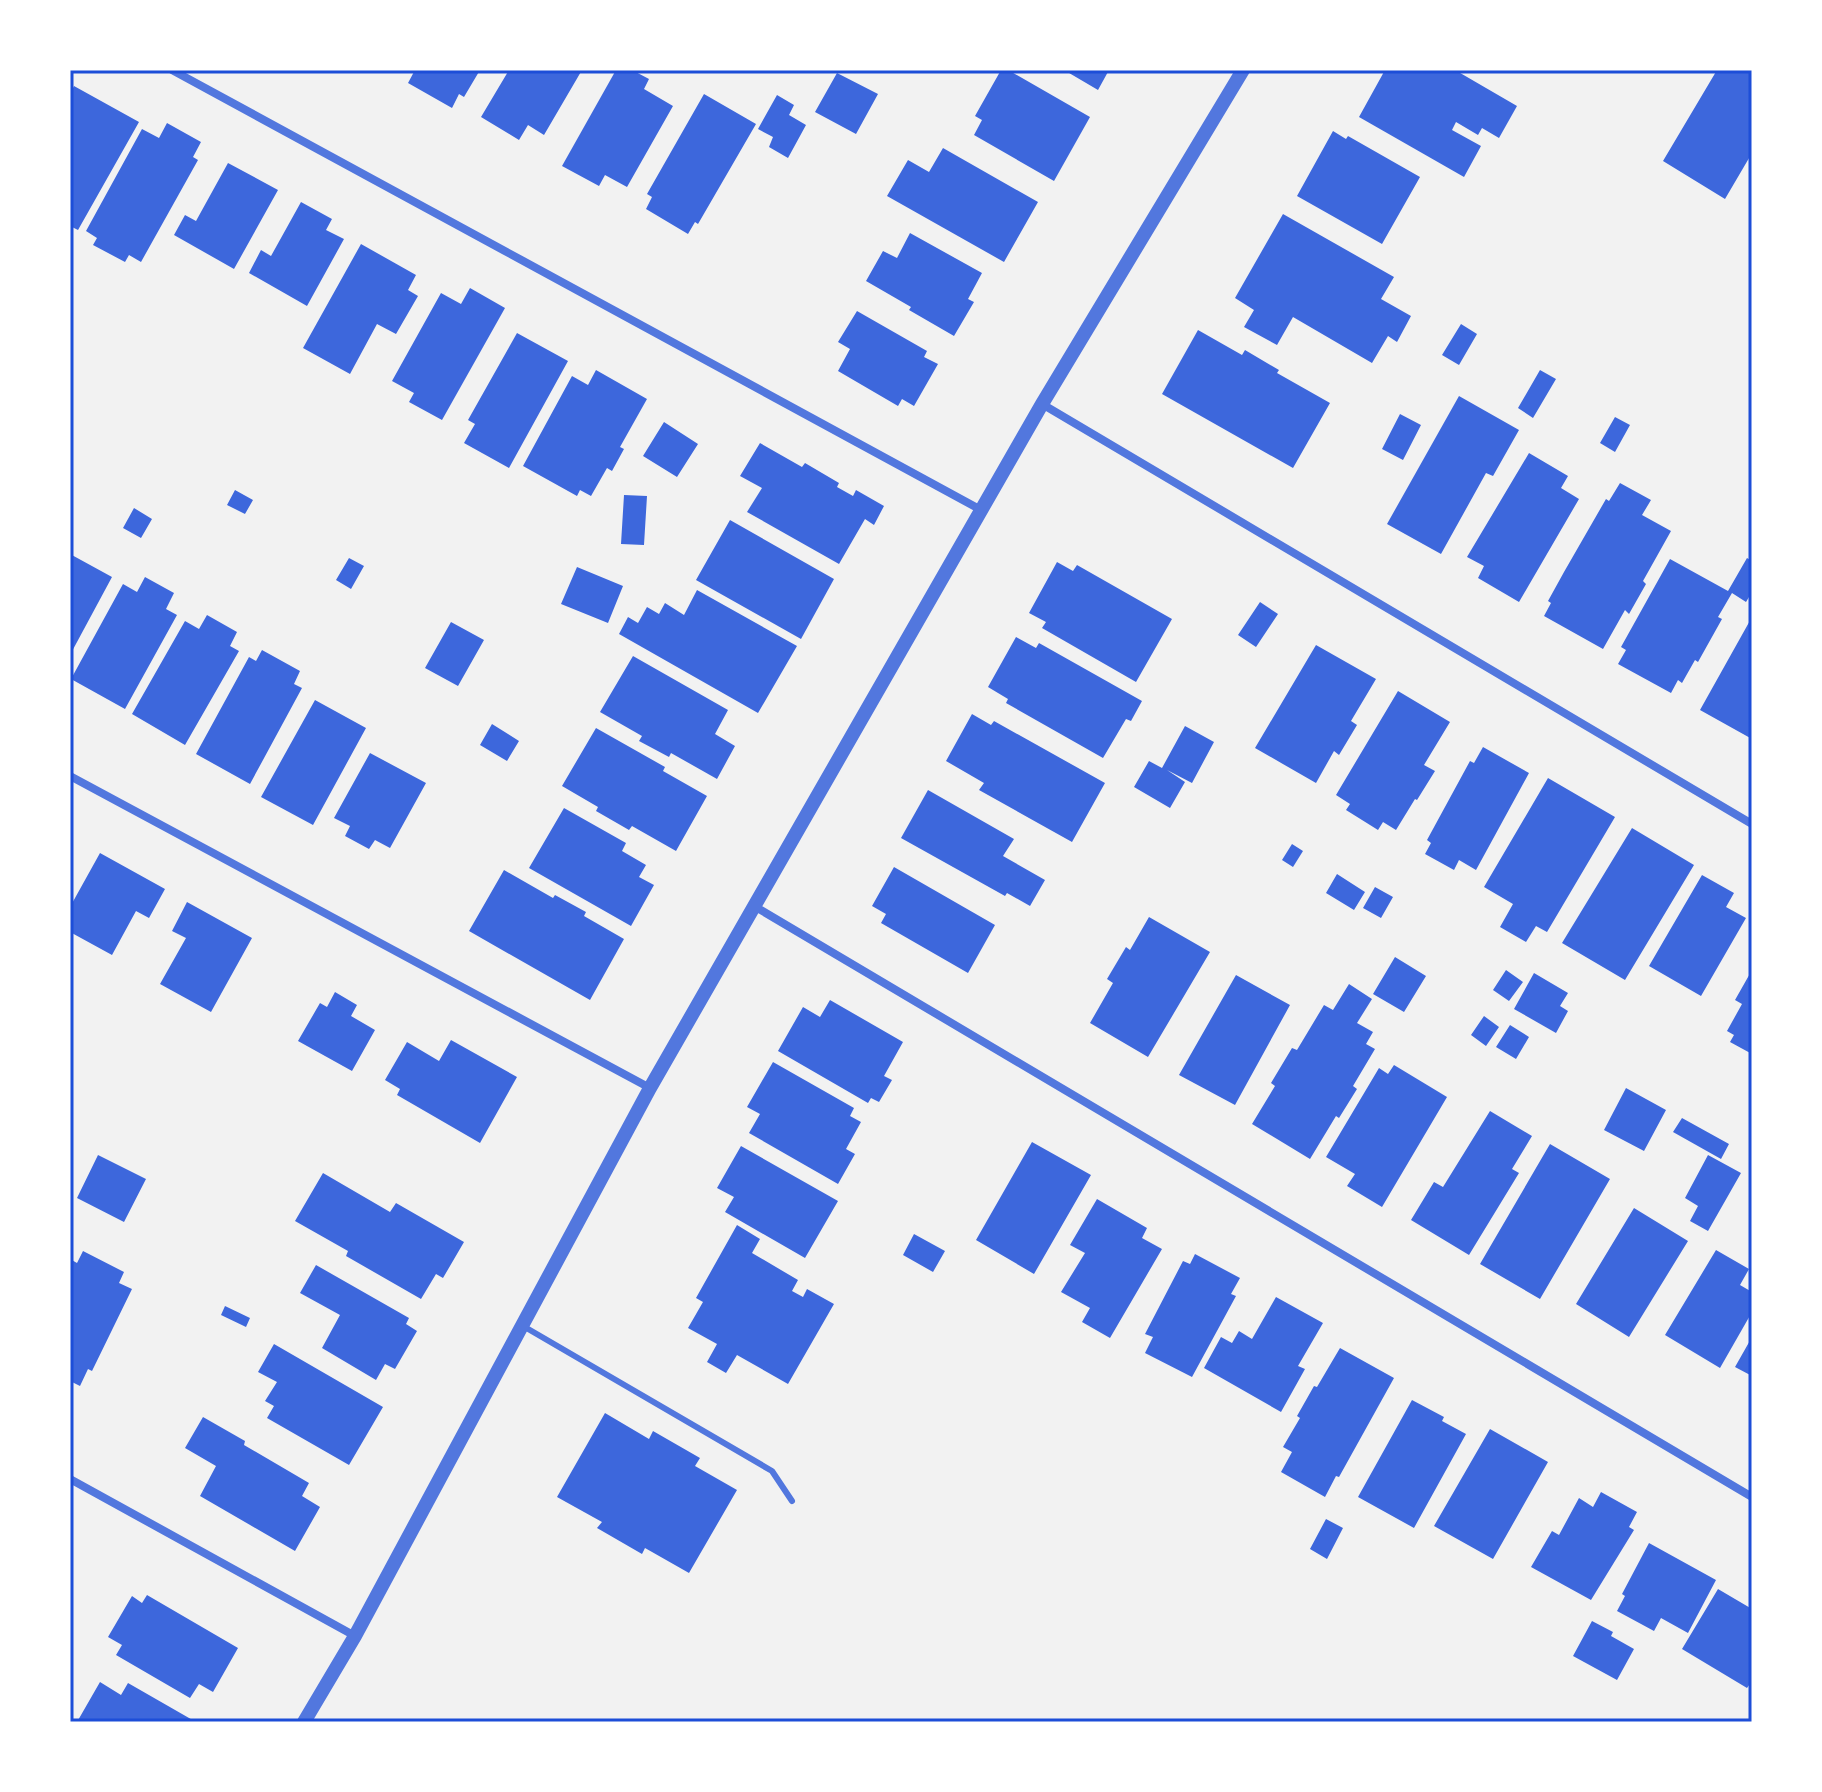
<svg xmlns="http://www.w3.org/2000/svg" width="1822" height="1792" viewBox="0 0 1822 1792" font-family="'Exo 2',sans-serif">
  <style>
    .building { fill: #3d67dc }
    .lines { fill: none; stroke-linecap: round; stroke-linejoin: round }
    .service { stroke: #5277de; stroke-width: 6 }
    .minor { stroke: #5277de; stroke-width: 8 }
    .tertiary { stroke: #5277de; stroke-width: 14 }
    .neatline { fill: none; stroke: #1d4ed8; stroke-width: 3 }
  </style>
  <rect width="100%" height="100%" fill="#f2f2f2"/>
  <path class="building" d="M415,70H480L464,97L459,94L452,108L408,83Z
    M509,70H582L544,135L528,125L519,140L481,117Z
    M616,70H632L649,79L644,89L673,106L627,187L605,175L599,186L562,166Z
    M1001,70H1008L1090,117L1054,181L974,135L982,120L975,116Z
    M1064,70H1109L1098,90Z
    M1385,70H1455L1517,106L1499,138L1482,128L1478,135L1456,122L1452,130L1481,146L1464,177L1359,117Z
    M1717,70L1752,72V153L1725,199L1663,161Z
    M837,73L878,94L856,134L815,112Z
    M74,86L139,122L78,230L70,226V94Z
    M704,94L756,124L698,224L695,222L688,234L646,209L652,197L647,194Z
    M777,95L794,105L789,115L806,125L788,158L769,147L773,137L758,129Z
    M167,123L201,142L193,157L198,160L141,262L129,255L125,262L93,245L97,238L86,231L142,129L159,138Z
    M1333,131L1346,139L1348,136L1420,177L1382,244L1297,196Z
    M943,148L1038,202L1004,262L887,196L908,160L929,172Z
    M228,163L278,190L234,269L174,235L185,215L196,221Z
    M301,202L332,219L326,230L344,239L307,306L249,273L261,250L271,256Z
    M1283,214L1394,277L1381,299L1411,316L1397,342L1388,336L1372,363L1293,317L1277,345L1244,327L1254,310L1235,298Z
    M910,233L982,273L968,299L974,302L954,336L909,310L911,307L866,281L883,251L897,258Z
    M361,244L416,275L408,290L418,296L396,334L377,324L350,374L303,348Z
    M470,288L505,308L442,420L409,402L414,393L392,381L441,293L461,304Z
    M857,311L927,351L924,357L938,364L914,406L902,399L898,406L838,371L850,349L838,342Z
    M1461,324L1477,334L1459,365L1442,355Z
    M1198,330L1242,355L1245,350L1279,370L1277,373L1330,403L1293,468L1162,394Z
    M517,333L568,361L509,468L464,443L475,424L468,420Z
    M596,370L647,399L620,447L624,449L612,471L607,468L591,496L580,490L577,496L523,466L572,376L588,385Z
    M1540,370L1556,379L1533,418L1518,408Z
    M1459,396L1519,430L1493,476L1486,473L1441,554L1387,524Z
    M1400,414L1421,425L1403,460L1382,449Z
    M1615,417L1630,425L1615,452L1600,443Z
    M664,422L698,444L677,477L643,456Z
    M760,443L802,467L805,463L839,483L837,487L853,496L856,490L884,506L874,525L865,519L839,564L747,512L762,488L740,476Z
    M1529,453L1568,476L1561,488L1579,499L1519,602L1478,578L1484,566L1467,557Z
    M1620,483L1651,500L1642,515L1671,531L1643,581L1646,584L1629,614L1625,610L1603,649L1544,616L1551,603L1548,601L1564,572L1606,499L1609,501Z
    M235,490L253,500L245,514L227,505Z
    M624,495L647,496L644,545L621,544Z
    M134,508L152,519L141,538L123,528Z
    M730,520L834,579L801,639L696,580Z
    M70,554L112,577L70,655Z
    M349,558L364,566L351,589L336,580Z
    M1747,558L1752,561V592L1746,602L1732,593L1718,617L1722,619L1698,662L1695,660L1682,683L1678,680L1671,693L1618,664L1626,650L1621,647L1670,559L1728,591Z
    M1057,562L1073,571L1077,565L1172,619L1136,682L1042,628L1046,622L1029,613Z
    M577,567L623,586L608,623L561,604Z
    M145,577L174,593L166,609L177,615L125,709L71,679L123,584L137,592Z
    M697,590L797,646L758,713L619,634L628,617L638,623L647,607L659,614L665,603L684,615Z
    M1260,602L1278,614L1256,647L1238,635Z
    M207,615L237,632L230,646L239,651L185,745L132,714L185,621L199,629Z
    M1752,617V739L1700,710Z
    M451,622L484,640L458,686L425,668Z
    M1016,637L1036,648L1039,643L1142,701L1131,721L1126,719L1103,758L1006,703L1008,699L988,687Z
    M1316,645L1376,679L1351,721L1357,725L1339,755L1334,751L1316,783L1255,748Z
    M262,650L300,671L294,684L302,688L250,784L196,754L249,657L256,661Z
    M633,656L728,710L715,734L735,746L717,779L671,753L669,757L639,741L642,736L600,712Z
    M1398,691L1450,722L1424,765L1435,771L1417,800L1415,799L1396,830L1383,822L1378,830L1346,810L1350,804L1336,795Z
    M315,700L366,728L313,825L261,797Z
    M972,714L991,725L994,721L1105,783L1072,842L979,790L984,783L946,761Z
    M492,724L519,741L507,761L480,745Z
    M1185,726L1214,742L1192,783L1167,770L1185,782L1170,808L1134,787L1149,761L1162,768Z
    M596,728L665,767L663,771L707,796L676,851L632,826L629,830L596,811L598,807L562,786Z
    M1483,747L1529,773L1476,870L1459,860L1454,870L1425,854L1431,843L1427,840L1470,761L1474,763Z
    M370,753L426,783L390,848L375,840L369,849L345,836L350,826L334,818Z
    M1548,778L1615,817L1547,932L1536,926L1526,942L1500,927L1513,904L1484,887Z
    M928,790L1014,839L1003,856L1045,880L1030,906L1007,893L1005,896L901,838Z
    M564,808L626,843L622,851L646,865L639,877L654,885L631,926L529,868Z
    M1632,828L1694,865L1625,980L1562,943Z
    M1292,844L1303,851L1293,867L1282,860Z
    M100,853L165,889L149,918L136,911L112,955L70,932V907Z
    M894,867L995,925L968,973L881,923L886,914L872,906Z
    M504,870L553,898L555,895L586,912L584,916L624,939L590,1000L469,931Z
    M1337,874L1365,892L1354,910L1326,893Z
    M1702,875L1734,893L1726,907L1746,918L1701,996L1649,966Z
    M1375,887L1393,897L1381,918L1363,908Z
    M187,902L252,938L211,1012L160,984L186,938L172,931Z
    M1149,917L1210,952L1148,1057L1090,1023L1113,983L1107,979L1126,947L1130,950Z
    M1395,957L1426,976L1404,1012L1373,994Z
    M1506,970L1523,982L1509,1001L1493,990Z
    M1752,970V1054L1730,1042L1734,1035L1727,1031L1742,1004L1735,1000Z
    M1534,973L1568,993L1560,1006L1568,1011L1556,1033L1514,1009Z
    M1236,975L1290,1005L1235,1105L1179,1075Z
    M1349,984L1372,999L1357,1023L1373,1032L1366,1044L1375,1049L1353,1086L1357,1089L1339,1118L1336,1116L1310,1159L1252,1124L1275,1086L1271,1083L1292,1048L1297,1050L1324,1005L1333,1010Z
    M335,992L357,1005L351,1016L375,1030L352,1071L298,1041L320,1003L327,1007Z
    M830,1000L903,1042L884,1076L892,1080L879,1102L871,1098L868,1103L778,1051L803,1007L820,1017Z
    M1484,1016L1499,1027L1486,1046L1471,1035Z
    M1510,1025L1529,1037L1516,1059L1496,1047Z
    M451,1040L517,1077L480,1143L397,1095L400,1089L385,1080L407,1042L439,1061Z
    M773,1062L854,1108L850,1116L861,1122L846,1149L855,1154L838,1184L749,1133L760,1114L747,1107Z
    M1394,1065L1447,1097L1382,1207L1347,1186L1355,1174L1326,1157L1379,1068L1388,1074Z
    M1626,1088L1666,1110L1644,1151L1604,1130Z
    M1490,1111L1532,1136L1512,1169L1519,1173L1469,1255L1411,1220L1434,1182L1443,1187Z
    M1682,1118L1729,1144L1721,1159L1673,1132Z
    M1032,1142L1091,1175L1034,1274L976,1240Z
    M1550,1144L1610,1179L1540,1299L1480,1264Z
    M741,1146L838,1201L805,1258L725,1212L734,1197L717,1188Z
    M98,1155L146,1179L124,1222L77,1198Z
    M1708,1155L1741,1173L1708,1231L1690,1221L1698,1206L1685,1198Z
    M323,1173L390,1212L396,1203L464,1242L443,1278L436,1274L421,1299L346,1256L348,1251L295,1221Z
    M1097,1199L1147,1228L1142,1238L1162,1249L1110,1338L1082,1322L1090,1308L1061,1292L1085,1253L1070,1245Z
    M1634,1208L1688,1241L1629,1337L1576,1304Z
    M737,1225L760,1239L752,1253L798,1280L792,1291L803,1297L807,1289L834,1304L788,1384L737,1355L726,1373L707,1362L717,1344L688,1328L703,1302L696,1298Z
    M914,1234L945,1251L933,1272L903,1255Z
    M1716,1250L1749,1269L1740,1285L1752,1292V1312L1720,1368L1665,1335Z
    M83,1251L124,1272L119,1283L132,1289L92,1371L88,1369L80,1386L70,1381V1259L77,1263Z
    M1195,1254L1240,1278L1231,1294L1236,1296L1192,1377L1145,1353L1153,1337L1145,1334L1183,1261L1190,1264Z
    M316,1265L409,1318L406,1324L417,1331L395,1369L385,1364L376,1380L322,1348L340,1315L300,1293Z
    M1276,1297L1323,1323L1298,1366L1305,1369L1281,1412L1204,1368L1221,1337L1232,1343L1239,1331L1252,1339Z
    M225,1306L250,1318L246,1327L221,1315Z
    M1752,1337V1376L1735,1367Z
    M274,1344L383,1407L349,1465L267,1418L274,1406L265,1401L277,1382L258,1372Z
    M1340,1348L1394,1378L1339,1477L1336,1476L1325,1497L1281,1472L1292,1452L1283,1447L1300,1418L1297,1416L1314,1386L1317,1387Z
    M1412,1400L1444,1417L1442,1421L1466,1434L1414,1528L1358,1497Z
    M605,1413L649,1439L653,1431L700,1458L695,1466L737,1490L689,1573L645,1548L642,1554L597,1528L602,1522L557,1497Z
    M203,1417L245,1441L244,1445L309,1483L302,1496L320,1507L295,1551L200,1496L216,1466L185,1448Z
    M1490,1429L1548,1462L1493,1559L1434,1526Z
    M1601,1492L1637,1512L1629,1527L1634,1530L1591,1600L1531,1567L1552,1531L1559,1535L1579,1498L1593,1507Z
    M1326,1519L1343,1528L1327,1559L1310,1549Z
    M1649,1543L1716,1580L1688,1633L1661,1618L1654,1631L1617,1611L1625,1596L1622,1594Z
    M1718,1589L1752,1609V1681L1747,1688L1682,1649Z
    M147,1595L238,1648L213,1692L199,1684L190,1698L116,1655L122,1645L108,1637L132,1596L142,1603Z
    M1592,1621L1613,1632L1611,1636L1634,1649L1617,1680L1573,1656Z
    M100,1682L121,1695L128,1683L196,1722H77Z"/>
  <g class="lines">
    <path class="service" d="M523,1326L772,1471L792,1501"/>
    <path class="minor" d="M172,70L983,511
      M1042,404L1752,824
      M70,776L650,1088
      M754,906L1752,1497
      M70,1479L355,1636"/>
    <path class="tertiary" d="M304,1722L355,1636L650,1088L1042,404L1243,70"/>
  </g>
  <rect width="1822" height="1792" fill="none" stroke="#ffffff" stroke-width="144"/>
  <rect x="72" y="72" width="1678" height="1648" class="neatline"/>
</svg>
